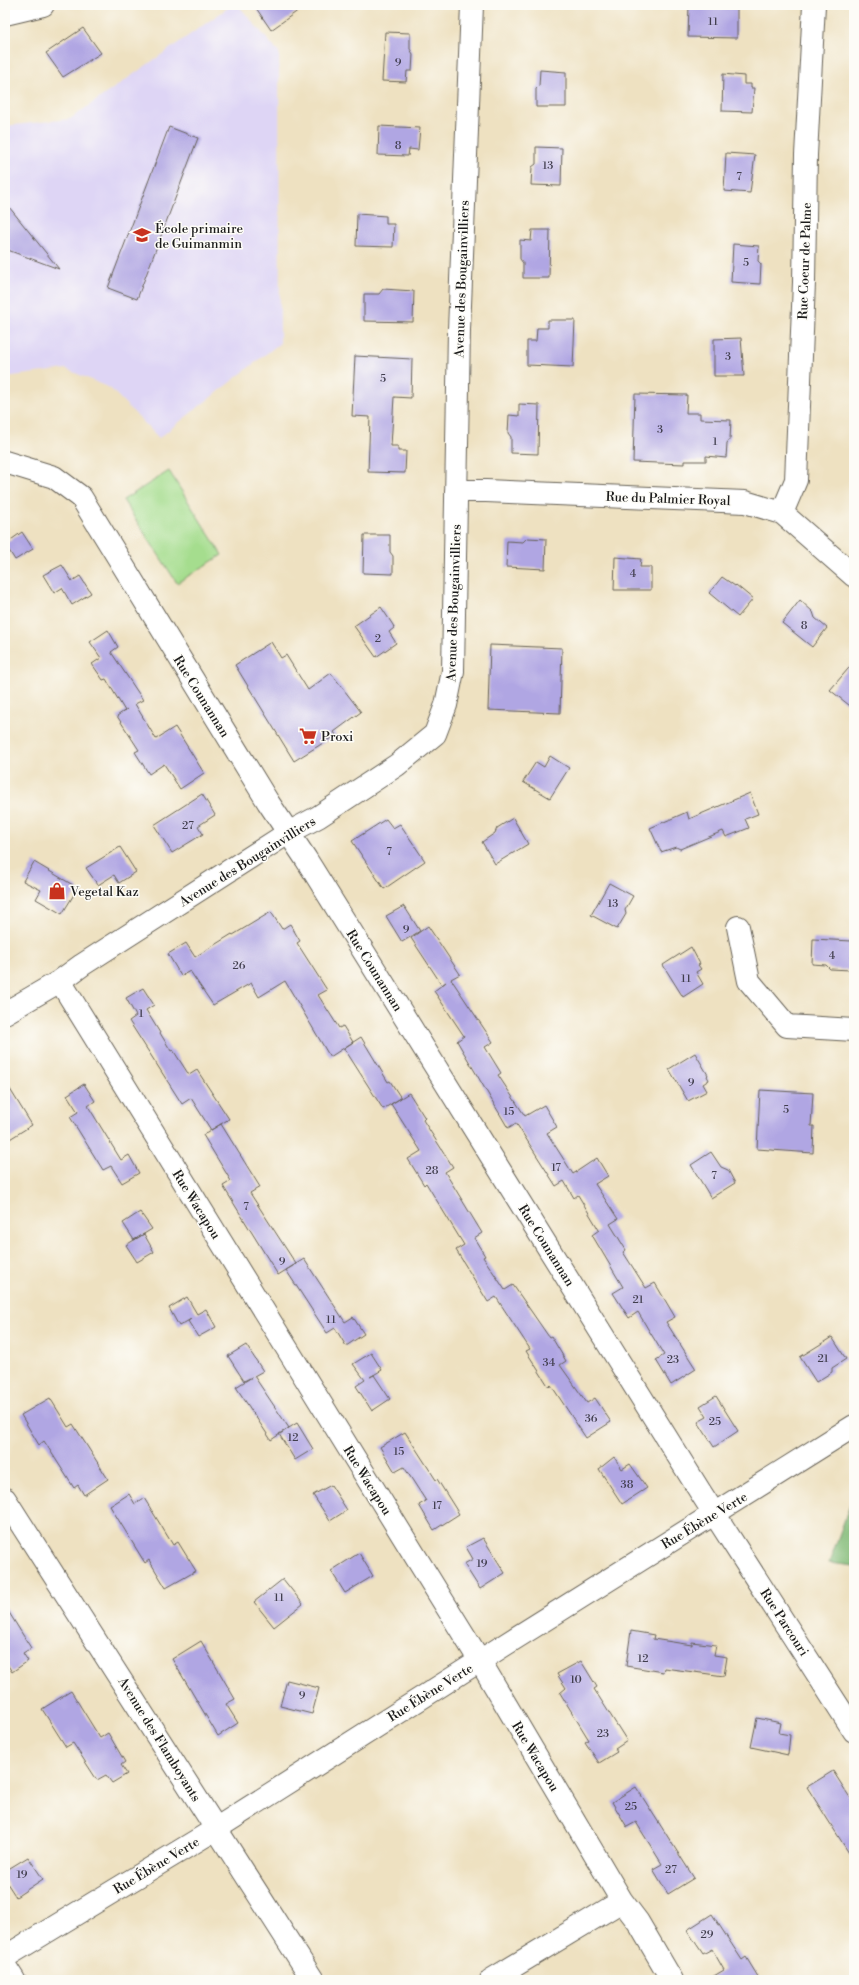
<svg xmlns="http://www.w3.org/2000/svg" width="859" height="1985" viewBox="0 0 859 1985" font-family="'Libre Bodoni',serif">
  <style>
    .built { fill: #ded5f5 }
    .green { fill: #a5dd8e; stroke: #607c55 }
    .forest { fill: #84bc79; stroke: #506c4a }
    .building { fill: #b0a6e3 }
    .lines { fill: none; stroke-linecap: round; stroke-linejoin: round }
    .minor-casing { stroke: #666156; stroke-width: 24 }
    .minor { stroke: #fff; stroke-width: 22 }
    .labels { text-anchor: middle; stroke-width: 3; stroke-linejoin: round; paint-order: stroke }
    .number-label { font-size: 11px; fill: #413e4e }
    .poi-label { font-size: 13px; fill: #1c1c1c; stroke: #fdfcf7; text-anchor: start }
    .street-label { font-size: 13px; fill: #1c1c1c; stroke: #fdfcf7 }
  </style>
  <rect width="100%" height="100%" fill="#fdfcf7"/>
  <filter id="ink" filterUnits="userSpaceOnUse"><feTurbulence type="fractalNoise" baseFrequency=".025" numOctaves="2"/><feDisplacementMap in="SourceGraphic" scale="8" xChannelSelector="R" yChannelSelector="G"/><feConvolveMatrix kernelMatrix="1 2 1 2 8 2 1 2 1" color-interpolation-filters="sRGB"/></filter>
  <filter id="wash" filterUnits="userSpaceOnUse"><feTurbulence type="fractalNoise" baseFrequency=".012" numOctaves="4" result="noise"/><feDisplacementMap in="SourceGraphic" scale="16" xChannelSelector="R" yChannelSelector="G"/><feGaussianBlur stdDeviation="0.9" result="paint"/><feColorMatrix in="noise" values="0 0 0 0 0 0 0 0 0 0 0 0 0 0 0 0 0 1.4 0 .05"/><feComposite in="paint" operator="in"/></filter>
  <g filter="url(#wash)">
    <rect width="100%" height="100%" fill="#eee1c1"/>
    <path class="built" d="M232,5H238L279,53L280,343L159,438L110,388L66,369L5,377V126L70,119Z"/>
    <path class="green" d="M169,471L222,555L177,583L123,500Z"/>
    <path class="forest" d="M854,1494V1566L829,1563Z"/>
    <g id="blocks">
      <path class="building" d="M254,5H306L271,30Z
        M689,5H737V38L688,37Z
        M83,28L101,53L63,77L46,53Z
        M385,32L410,33V49L413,54L412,71H407L406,82L382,81Z
        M540,70L566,72V107H536V89L539,86Z
        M723,74L744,76V84H751V88H754L752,112L722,111Z
        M379,126L420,128L418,150L409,149L408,156L378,155Z
        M169,127L198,138L137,299L108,288Z
        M536,147L562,148L561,186L531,185L532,167L536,164Z
        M726,153L755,155L750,193L724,191Z
        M5,202L59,269L5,249Z
        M357,214L386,216V224H394L393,247L356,246Z
        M532,230H550L549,278H523V263L520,259V240L531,241Z
        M733,244L759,246L758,261L761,264L760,284L731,282Z
        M383,289L414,291L413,322L364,321V294H379Z
        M548,320H575L573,367L527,365V341H536L537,328H548Z
        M741,338L744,376H714V339Z
        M355,356L412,359L411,398L394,397L391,446H398V451H406L405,473L368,472L370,417L352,416Z
        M635,394L687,395L686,413H700V419L731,420L730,439L727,443L726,458L706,456V461H684V464L633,462Z
        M519,404L539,405L538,454L511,453V437L508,433L509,415L519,416Z
        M22,532L33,549L15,560L5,544Z
        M364,535H390V552L393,556V574L363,573Z
        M527,538L546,539L545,569L506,567L507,541L523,542Z
        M615,557L641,559L640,567H651V590H614Z
        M62,565L72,581L80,576L91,593L72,605L62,588L54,593L43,575Z
        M722,577L735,586L736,585L753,599L738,617L709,593Z
        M800,600L813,612L815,618L827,628L812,647L782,623Z
        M381,607L393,625L394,628L389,632L396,643L376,657L354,626Z
        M108,630L118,647L111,652L143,700L135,704L156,739L175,727L204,773L180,789L164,764L149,774L135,752L139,750L117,716L127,709L125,711L106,679L103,680L92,664L101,658L90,642Z
        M271,642L281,658L286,655L308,690L331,673L361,712L334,732L336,735L294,761L235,665Z
        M490,645L562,648L560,713L488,710Z
        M854,662V709L830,690Z
        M550,756L569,768L550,798L523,782L536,762L544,767Z
        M750,793L758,814L745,819L749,828L726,837L723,831L680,849L676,847L661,852L650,828L687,812L689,819Z
        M202,794L215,815L198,826L203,834L172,853L154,825Z
        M513,818L528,844L495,864L482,842L495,833L497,828Z
        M386,819L393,828L400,824L425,861L384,889L352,841Z
        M120,847L136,872L119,883L114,875L98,885L86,868Z
        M34,862L78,888L62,914L36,899L41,890L23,881Z
        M609,883L633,896L625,910L626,914L617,929L591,915Z
        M404,906L420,931L402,942L386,916Z
        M271,912L282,929L290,924L300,941L297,943L327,990L318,995L339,1028L343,1026L353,1042L330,1057L285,981L259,997L251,983L213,1005L190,971L181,976L168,954L186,943L195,957L232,934L233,935Z
        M428,926L460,974L451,979L493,1042L485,1047L501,1073L498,1075L525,1116L544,1105L557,1127L547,1133L573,1174L597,1158L608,1176L595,1184L618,1219L610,1224L626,1250L623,1252L646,1288L655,1283L675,1317L666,1322L696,1369L671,1385L656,1360L664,1355L648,1329L638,1312L629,1318L613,1293L623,1287L592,1235L599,1230L578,1195L574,1198L564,1181L556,1186L516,1123L508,1128L457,1041L464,1036L434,991L446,982L442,985L411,938Z
        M813,939L852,941L851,970L830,969L826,965L812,964Z
        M691,947L700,964L698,965L701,969L696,972L703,984L683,997L663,965Z
        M143,988L154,1005L146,1010L171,1051L173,1050L189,1075L197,1070L229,1119L211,1130L191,1098L182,1104L129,1021L136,1016L126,998Z
        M361,1037L388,1082L390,1081L401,1098L383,1109L344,1048Z
        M695,1053L708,1075L707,1076L709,1080L703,1084L707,1091L688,1101L669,1069Z
        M5,1081L32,1125L5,1142Z
        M84,1084L95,1101L88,1106L121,1160L129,1155L139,1173L122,1183L111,1166L103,1170L70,1117L78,1112L67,1095Z
        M760,1090L813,1093L811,1126H814L813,1153L757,1149Z
        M409,1093L425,1118L423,1120L453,1167L445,1172L482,1233L474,1238L485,1256L483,1257L505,1290L513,1285L549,1337L551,1336L566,1361L560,1365L587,1403L595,1398L611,1422L586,1438L551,1385L549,1387L526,1351L530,1349L496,1297L488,1302L456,1250L464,1245L426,1183L424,1185L408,1159L421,1151L391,1104Z
        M221,1124L260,1187L250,1193L296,1264L278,1275L223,1186L231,1181L203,1135Z
        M711,1152L721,1167L728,1170L735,1183L711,1198L691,1165Z
        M140,1212L152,1229L134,1240L123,1223Z
        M144,1234L154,1252L137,1262L126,1245Z
        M304,1259L345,1322L353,1317L364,1334L346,1346L335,1328L327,1333L286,1270Z
        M187,1297L197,1314L206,1309L216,1327L198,1337L188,1321L191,1319L179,1326L169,1308Z
        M832,1337L846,1359L832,1368V1372L816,1382L800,1357Z
        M246,1345L263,1371L254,1376L289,1428L271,1440L236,1387L252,1377L244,1381L228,1356Z
        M371,1353L382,1370L370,1377L374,1375L390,1399L372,1411L356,1386L365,1380L353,1364Z
        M716,1396L738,1431L714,1447L698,1422L707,1417L700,1406Z
        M50,1398L68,1427L73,1424L108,1479L84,1495L78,1485L74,1488L44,1441L39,1445L21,1415Z
        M297,1423L313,1449L295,1460L279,1434Z
        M405,1432L436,1480L437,1479L459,1514L434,1530L419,1505L426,1501L404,1467L395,1472L380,1447Z
        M614,1457L622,1469L630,1464L647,1488L622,1504L599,1469Z
        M331,1485L347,1510L330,1521L313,1495Z
        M129,1494L135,1504L144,1498L173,1545L178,1542L196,1571L166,1588L149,1560L145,1563L110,1506Z
        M483,1538L505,1573L480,1589L464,1564L473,1559L466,1547Z
        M359,1553L373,1576L345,1593L331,1571Z
        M283,1579L303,1604L274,1627L254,1602Z
        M5,1606L31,1648L23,1653L28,1661L12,1672L7,1664L5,1665Z
        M631,1631L654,1635L653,1639L692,1645V1642L716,1645L714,1655L727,1657L724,1676L664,1668L663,1672L626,1666Z
        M201,1641L235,1699L226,1704L238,1723L218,1736L172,1659Z
        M581,1661L597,1687L594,1689L627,1741L615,1749L617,1752L599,1763L585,1742L589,1740L560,1693L566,1688L557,1674Z
        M287,1680L319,1688L312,1714L280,1706Z
        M71,1691L100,1738L108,1733L125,1762L121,1765L127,1774L112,1783L106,1775L97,1780L73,1743L66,1747L42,1709Z
        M757,1718L781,1723L779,1733L790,1735L788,1755L751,1747Z
        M833,1771L854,1804V1861L807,1787Z
        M636,1787L694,1878L668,1894L653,1869L662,1864L642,1832L636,1822L627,1827L612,1802Z
        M28,1857L43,1879L16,1897L5,1880V1871Z
        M712,1914L742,1960L746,1957L760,1980H707L724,1970L712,1949L703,1954L687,1930Z"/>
    </g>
  </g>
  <g filter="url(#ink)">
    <use href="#blocks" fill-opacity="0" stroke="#666156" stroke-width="1"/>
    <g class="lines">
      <g class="minor-casing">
        <path id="minor" d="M5,14L43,5
          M5,462L54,477L81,497L268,802L306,859L701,1493L854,1731
          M456,491H486L745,502L782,513L854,576
          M782,513L796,480L804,282L806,155L814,5
          M738,927L749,981L787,1026L854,1030
          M60,981L480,1661L622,1901L638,1922L672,1980
          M5,1013L60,981L82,965L288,833L318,817L397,765L435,734L446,705L453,671L459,330L472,5
          M5,1499L313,1980
          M5,1957L206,1835L503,1646L854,1426
          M5,1966L14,1980
          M491,1980L622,1901"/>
      </g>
      <use href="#minor" class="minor"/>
    </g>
  </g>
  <defs>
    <g id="school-bare" transform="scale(1.38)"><path d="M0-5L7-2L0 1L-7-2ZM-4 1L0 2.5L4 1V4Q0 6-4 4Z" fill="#c8321e" stroke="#fdfcf7" stroke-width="2.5" paint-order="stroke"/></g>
    <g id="supermarket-bare" transform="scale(1.38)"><path d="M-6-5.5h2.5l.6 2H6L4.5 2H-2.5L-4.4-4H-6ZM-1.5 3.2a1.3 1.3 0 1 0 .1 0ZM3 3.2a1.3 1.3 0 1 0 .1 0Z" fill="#c8321e" stroke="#fdfcf7" stroke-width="2.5" paint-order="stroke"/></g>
    <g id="shop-bare" transform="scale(1.38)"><path d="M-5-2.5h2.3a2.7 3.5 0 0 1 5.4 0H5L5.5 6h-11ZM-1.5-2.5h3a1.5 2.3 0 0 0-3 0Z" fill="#c8321e" stroke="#fdfcf7" stroke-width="2.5" paint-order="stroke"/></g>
  </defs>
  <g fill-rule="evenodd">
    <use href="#school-bare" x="142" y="235"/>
    <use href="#supermarket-bare" x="308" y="736"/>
    <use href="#shop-bare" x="57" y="891"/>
  </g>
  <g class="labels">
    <g class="number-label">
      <text x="713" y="25">11</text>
      <text x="398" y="66">9</text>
      <text x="398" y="149">8</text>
      <text x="548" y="169">13</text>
      <text x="739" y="180">7</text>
      <text x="746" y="266">5</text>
      <text x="728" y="360">3</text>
      <text x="383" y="382">5</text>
      <text x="660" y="433">3</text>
      <text x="715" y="445">1</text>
      <text x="633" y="577">4</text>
      <text x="804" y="629">8</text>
      <text x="378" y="642">2</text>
      <text x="188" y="829">27</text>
      <text x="389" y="855">7</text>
      <text x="613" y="907">13</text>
      <text x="406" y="933">9</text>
      <text x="832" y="959">4</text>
      <text x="239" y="969">26</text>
      <text x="686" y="982">11</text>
      <text x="141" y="1017">1</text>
      <text x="691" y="1086">9</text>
      <text x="786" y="1113">5</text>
      <text x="509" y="1115">15</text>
      <text x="556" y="1171">17</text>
      <text x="432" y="1174">28</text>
      <text x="714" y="1179">7</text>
      <text x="246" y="1210">7</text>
      <text x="282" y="1265">9</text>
      <text x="638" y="1303">21</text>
      <text x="331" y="1323">11</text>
      <text x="823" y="1362">21</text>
      <text x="673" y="1363">23</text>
      <text x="549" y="1366">34</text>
      <text x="591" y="1422">36</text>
      <text x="715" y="1425">25</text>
      <text x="293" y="1441">12</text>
      <text x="399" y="1455">15</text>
      <text x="627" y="1488">38</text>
      <text x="437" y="1509">17</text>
      <text x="482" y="1567">19</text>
      <text x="279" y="1601">11</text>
      <text x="643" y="1662">12</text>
      <text x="576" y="1683">10</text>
      <text x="302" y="1699">9</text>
      <text x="603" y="1737">23</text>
      <text x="631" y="1810">25</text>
      <text x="671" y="1873">27</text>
      <text x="22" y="1878">19</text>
      <text x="707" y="1938">29</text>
    </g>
    <g class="poi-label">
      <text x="155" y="233">École primaire<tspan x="155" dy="15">de Guimanmin</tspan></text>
      <text x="321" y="741">Proxi</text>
      <text x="70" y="896">Vegetal Kaz</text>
    </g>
    <g class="street-label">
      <text transform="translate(804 261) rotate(-88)" y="5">Rue Coeur de Palme</text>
      <text transform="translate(461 279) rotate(-88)" y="5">Avenue des Bougainvilliers</text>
      <text transform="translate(668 498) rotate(2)" y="5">Rue du Palmier Royal</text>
      <text transform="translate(453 603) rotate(-88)" y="5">Avenue des Bougainvilliers</text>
      <text transform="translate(202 696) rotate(58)" y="5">Rue Counannan</text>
      <text transform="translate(247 861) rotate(-32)" y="5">Avenue des Bougainvilliers</text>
      <text transform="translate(375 970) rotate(58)" y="5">Rue Counannan</text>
      <text transform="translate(197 1204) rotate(58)" y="5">Rue Wacapou</text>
      <text transform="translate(547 1245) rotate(58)" y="5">Rue Counannan</text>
      <text transform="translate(368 1480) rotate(58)" y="5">Rue Wacapou</text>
      <text transform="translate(704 1520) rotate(-31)" y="5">Rue Ébène Verte</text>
      <text transform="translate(785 1622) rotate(57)" y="5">Rue Parcouri</text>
      <text transform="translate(430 1692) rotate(-32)" y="5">Rue Ébène Verte</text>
      <text transform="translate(160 1739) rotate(58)" y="5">Avenue des Flamboyants</text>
      <text transform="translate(536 1756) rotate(59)" y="5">Rue Wacapou</text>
      <text transform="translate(156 1865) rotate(-31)" y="5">Rue Ébène Verte</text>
    </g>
  </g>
  <rect width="859" height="1985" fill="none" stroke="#fdfcf7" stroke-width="20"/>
</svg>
